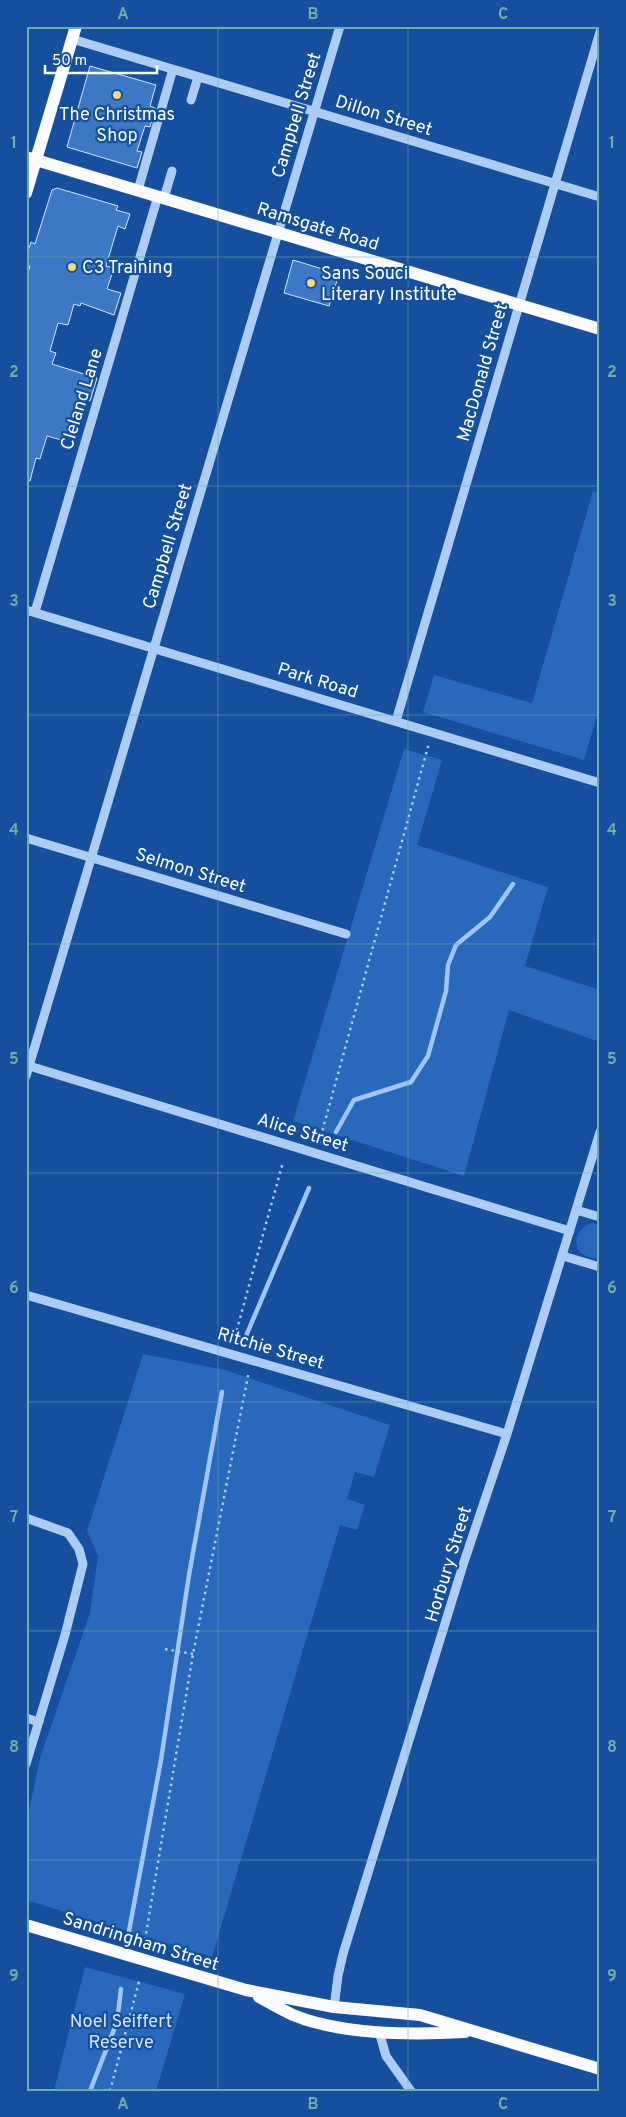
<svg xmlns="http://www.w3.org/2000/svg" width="626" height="2117" viewBox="0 0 626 2117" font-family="Overpass,sans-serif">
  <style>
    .green { fill: #2869bc }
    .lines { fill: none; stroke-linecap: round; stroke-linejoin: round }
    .stream { stroke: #9fc6f6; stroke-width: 4.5 }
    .building { fill: #3d78c4; stroke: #d5e6fd }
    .path { stroke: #acccf3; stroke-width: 2.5; stroke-dasharray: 2.5 4; stroke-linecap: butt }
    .minor { stroke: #acccf3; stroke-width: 9 }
    .major { stroke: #f9fbff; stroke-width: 12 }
    .grid { fill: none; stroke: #6fada8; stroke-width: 1; stroke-opacity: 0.55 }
    .poi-dot { fill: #ffd76f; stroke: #154f9e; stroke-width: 2 }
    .labels { text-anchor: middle; stroke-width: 4.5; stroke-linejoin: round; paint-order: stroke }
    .poi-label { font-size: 18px; fill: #fff; stroke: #154f9e; text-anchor: start }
    .street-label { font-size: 18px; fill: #fff; stroke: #154f9e }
    .park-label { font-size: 18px; fill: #d5e6fd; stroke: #154f9e }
    .neatline { fill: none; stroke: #6fada8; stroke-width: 2 }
    .grid-label { font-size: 16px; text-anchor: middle; font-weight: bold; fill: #6fada8 }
  </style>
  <rect width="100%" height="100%" fill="#154f9e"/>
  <path class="green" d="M593,491L600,493V705L584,760L423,712L434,675L532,703Z
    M404,749L442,760L417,845L548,887L525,966L600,990V1042L509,1010L464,1176L293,1121Z
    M593,1223L600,1225V1260C594,1258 586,1257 581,1253C570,1242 580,1225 593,1223Z
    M143,1354L225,1370L390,1425L374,1477L355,1472L347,1499L365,1505L357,1530L340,1525L212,1957L26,1900V1825L40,1758L90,1613L98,1556L87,1531Z
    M85,1967L185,1994L156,2091H54Z"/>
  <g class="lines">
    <path class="stream" d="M336,1132L354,1100L411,1082L428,1056L446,991L448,965L456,945L490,917L513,884
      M246,1336L309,1188
      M129,1931L161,1760L189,1575L222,1392
      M90,2091L117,2022L121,1989"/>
  </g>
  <path class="building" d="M90,66L156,85L150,106L155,108L150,127L145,126L137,151L142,152L137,168L67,147Z
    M57,188L118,206L116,210L130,214L125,229L118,226L106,266L114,268L107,289L121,293L114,315L81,303L80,306L74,304L68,325L58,323L50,351L56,353L52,364L97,378L90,401L85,399L83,405L76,403L65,441L47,436L40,459L36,458L30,481H26V278L30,266L26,265V257L31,242L35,244L52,190Z
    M293,260L339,274L329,306L284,293Z"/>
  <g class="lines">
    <path class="path" d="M319,1143L429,743
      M235,1343L234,1340L283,1162
      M165,1649L193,1654
      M145,1940L193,1654L249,1371
      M110,2091L140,1978"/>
    <path class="minor" d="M72,39L600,197
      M191,100L198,77
      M138,190L173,69
      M164,198L172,171
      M26,610L600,783
      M35,612L158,196
      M396,721L600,32
      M26,838L346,934
      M26,1065L570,1231
      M26,1076L340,26
      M576,1210L600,1217
      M563,1256L600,1267
      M26,1295L507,1434
      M26,1518L68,1533L79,1549L83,1564L65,1635L26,1764
      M26,1718L39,1722
      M334,2007L338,1976L343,1954L464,1562L507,1434L600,1132
      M379,2031L386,2056L411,2091"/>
    <path class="major" d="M26,157L600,329
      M26,193L76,26
      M26,1925L246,1990L334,2007L420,2015L600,2069
      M259,1997C270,2003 282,2010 293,2015C342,2035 414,2035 465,2032"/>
  </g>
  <path class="grid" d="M218,26V2091M408,26V2091M26,257H600M26,486H600M26,715H600M26,944H600M26,1173H600M26,1402H600M26,1631H600M26,1860H600"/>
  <g class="poi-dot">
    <circle cx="117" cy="95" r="5"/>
    <circle cx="72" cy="267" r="5"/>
    <circle cx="311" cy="283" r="5"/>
  </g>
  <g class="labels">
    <g class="poi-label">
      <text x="117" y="120" text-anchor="middle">The Christmas<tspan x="117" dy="21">Shop</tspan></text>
      <text x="82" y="273">C3 Training</text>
      <text x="321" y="279">Sans Souci<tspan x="321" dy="21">Literary Institute</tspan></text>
    </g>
    <g class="street-label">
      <text transform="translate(296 115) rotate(-73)" y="6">Campbell Street</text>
      <text transform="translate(384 115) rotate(17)" y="6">Dillon Street</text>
      <text transform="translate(318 226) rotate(17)" y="6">Ramsgate Road</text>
      <text transform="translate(482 372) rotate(-74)" y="6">MacDonald Street</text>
      <text transform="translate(81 399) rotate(-73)" y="6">Cleland Lane</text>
      <text transform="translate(167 546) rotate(-73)" y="6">Campbell Street</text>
      <text transform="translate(318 680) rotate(17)" y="6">Park Road</text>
      <text transform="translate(191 870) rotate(17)" y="6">Selmon Street</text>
      <text transform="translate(303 1132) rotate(17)" y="6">Alice Street</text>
      <text transform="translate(271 1348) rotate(16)" y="6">Ritchie Street</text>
      <text transform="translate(448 1564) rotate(-73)" y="6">Horbury Street</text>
      <text transform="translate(141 1941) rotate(17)" y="6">Sandringham Street</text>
    </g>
    <g class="park-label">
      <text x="121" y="2027">Noel Seiffert<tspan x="121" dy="21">Reserve</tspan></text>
    </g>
  </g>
  <rect width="626" height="2117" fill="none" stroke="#154f9e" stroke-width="55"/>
  <path d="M45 65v8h112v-8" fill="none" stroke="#ffffff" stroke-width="2.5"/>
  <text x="52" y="65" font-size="15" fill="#ffffff" stroke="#154f9e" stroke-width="4" paint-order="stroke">50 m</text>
  <rect x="28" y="28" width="570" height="2062" class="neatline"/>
  <g class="grid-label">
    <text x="123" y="19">A</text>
    <text x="313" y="19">B</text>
    <text x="503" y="19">C</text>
    <text x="14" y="148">1</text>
    <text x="612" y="148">1</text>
    <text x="14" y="377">2</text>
    <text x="612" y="377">2</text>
    <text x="14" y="606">3</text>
    <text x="612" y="606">3</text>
    <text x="14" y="835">4</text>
    <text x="612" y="835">4</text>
    <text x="14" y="1064">5</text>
    <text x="612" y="1064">5</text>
    <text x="14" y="1293">6</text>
    <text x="612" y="1293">6</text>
    <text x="14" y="1522">7</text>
    <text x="612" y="1522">7</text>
    <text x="14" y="1752">8</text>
    <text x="612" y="1752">8</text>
    <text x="14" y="1981">9</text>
    <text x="612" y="1981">9</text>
    <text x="123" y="2109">A</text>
    <text x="313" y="2109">B</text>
    <text x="503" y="2109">C</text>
  </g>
</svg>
